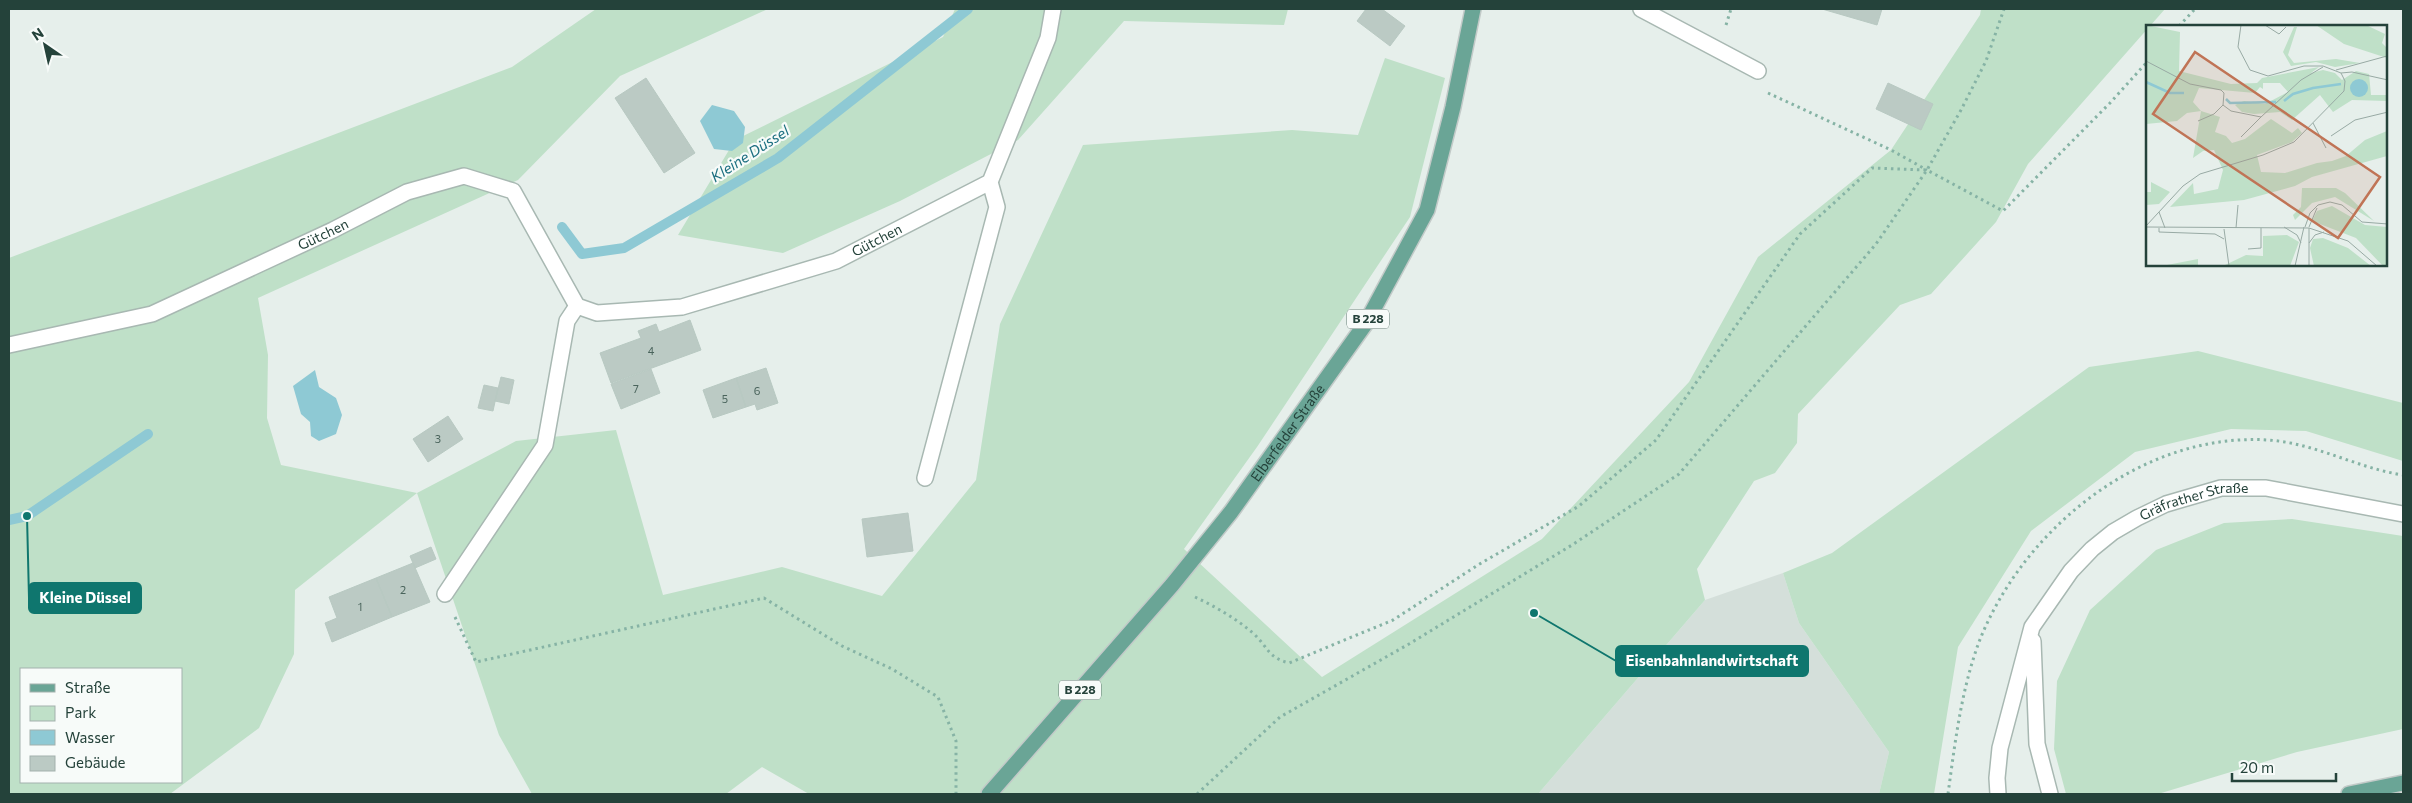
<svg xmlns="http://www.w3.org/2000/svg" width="2412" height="803" viewBox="0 0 2412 803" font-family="Commissioner,sans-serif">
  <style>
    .built { fill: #d4dfda }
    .green { fill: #bfe0c8; fill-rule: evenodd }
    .water { fill: #8ec9d4 }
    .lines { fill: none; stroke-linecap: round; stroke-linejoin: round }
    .stream { stroke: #8ec9d4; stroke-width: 10 }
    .building { fill: #bbcac4; stroke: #b8c9c2 }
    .service-casing { stroke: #a8b8b2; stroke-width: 18 }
    .minor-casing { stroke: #a8b8b2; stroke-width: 18 }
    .primary-casing { stroke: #c2cac8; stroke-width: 18 }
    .path { stroke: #86b3a5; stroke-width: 3; stroke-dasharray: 2.5 4; stroke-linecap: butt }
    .service { stroke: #fff; stroke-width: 15 }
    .minor { stroke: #fff; stroke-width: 15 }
    .primary { stroke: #6aa596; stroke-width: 15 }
    .labels { text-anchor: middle; stroke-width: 4.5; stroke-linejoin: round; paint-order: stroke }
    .number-label { font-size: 11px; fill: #4a645c }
    .shield { fill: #f7fbf9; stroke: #637a73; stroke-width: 1 }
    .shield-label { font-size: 12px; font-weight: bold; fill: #24423a }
    .street-label { font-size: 14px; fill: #24423a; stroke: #f7fbf9 }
    .water-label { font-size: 15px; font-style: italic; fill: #1c6f80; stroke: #f7fbf9 }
    .inset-river { fill: none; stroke: #8ec9d4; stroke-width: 2.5 }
    .inset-road { fill: none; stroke: #98aaa4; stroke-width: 1 }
    .view { fill: #c07456; fill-opacity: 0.15; stroke: #c07456; stroke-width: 2.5 }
    .inset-edge { fill: none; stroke: #24423a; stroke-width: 2.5 }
    .leader { fill: none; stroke: #0f766e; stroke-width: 2 }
    .callout-dot { fill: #0f766e; stroke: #f7fbf9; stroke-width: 2 }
    .callout { fill: #0f766e; stroke: #0f766e; stroke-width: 2 }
    .callout-label { font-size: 15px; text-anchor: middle; font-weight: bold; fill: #fff }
  </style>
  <rect width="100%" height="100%" fill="#e6efeb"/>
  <path class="built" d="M1783,573L1799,623L1889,752L1879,794H1538L1705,600Z"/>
  <path class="green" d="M596,9H768L620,76L518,180L258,298L268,355L267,418L281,465L417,493L516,441L616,430L663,595L782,567L882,596L976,480L1000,324L1083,145L1292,130L1358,135L1385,58L1445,78L1410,217L1257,447L1184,549L1322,677L1542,539L1689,382L1758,257L1891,150L1980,15L1981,9H2165L2028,164L1996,222L1931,294L1900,305L1798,414L1797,443L1775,473L1754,481L1697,569L1705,600L1538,794H809L762,767L726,794H532L499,735L417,493L295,590L294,654L259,728L170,794H9V258L512,67ZM21,669H181V782H21Z
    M955,9H1288L1284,25L1124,21L1018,140L900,201L783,253L678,235L735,140L943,37Z
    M2198,351L2403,403V461L2306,431L2231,429L2135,452L2031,531L1958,647L1934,794H1879L1889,752L1799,623L1783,573L1832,553L2089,367Z
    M2292,519L2403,536V729L2297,752L2158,794H2066L2054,749L2057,681L2090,610L2156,550L2224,523Z"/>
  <path class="water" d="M712,105L734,111L745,127L743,143L732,151L714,149L700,121Z
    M315,370L319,387L336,398L342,415L336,434L319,441L311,436L310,422L301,414L293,386Z"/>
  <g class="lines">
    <path class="stream" d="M562,227L582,254L624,248L778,158L968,9
      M9,520L27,516L148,434"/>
  </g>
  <path class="building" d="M1366,9H1382L1405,26L1390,46L1357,21Z
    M1822,9H1882L1877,25Z
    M646,78L695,153L664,173L615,98Z
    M1888,83L1933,104L1921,130L1876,109Z
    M690,320L701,350L611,383L600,353L641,338L638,331L656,324L659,332Z
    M766,368L778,403L757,410L755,404L746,407L736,378Z
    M651,369L660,393L621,409L611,384Z
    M501,377L514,380L509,404L495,401Z
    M736,378L746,407L713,418L703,390Z
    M484,385L498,388L493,411L478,408Z
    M448,416L463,439L428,462L413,439Z
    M908,513L913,551L867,557L862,519Z
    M431,547L436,559L415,568L410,556Z
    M413,563L430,602L392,617L376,578Z
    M376,578L392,617L332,642L325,623L337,618L329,597Z"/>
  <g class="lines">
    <g class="service-casing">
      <g id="service">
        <path id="s1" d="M9,345L152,314L333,230L407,192L464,176L513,191L577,306L597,313L682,307L836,261L990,182L1048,38L1053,9"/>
        <path d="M925,478L997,207L990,182"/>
        <path d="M445,594L545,445L567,321L577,306"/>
      </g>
    </g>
    <g class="minor-casing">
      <g id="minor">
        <path d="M1641,9L1758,71"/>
        <path d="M2033,641L2037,744L2050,794"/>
        <path id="s2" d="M1998,794L1997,778L2000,748L2032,627L2071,571L2092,549L2113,532L2137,518L2166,504L2221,488H2266L2403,514"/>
      </g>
    </g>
    <g class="primary-casing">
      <g id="primary">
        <path id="s3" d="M989,794L1172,585L1231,512L1366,323L1427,210L1453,107L1473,9"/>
        <path d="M2349,794L2403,783"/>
      </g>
    </g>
    <path class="path" d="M1726,25L1731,9
      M2179,26L2195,9
      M1768,93L1891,150L1927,170
      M1195,597C1216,607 1237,619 1254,634C1269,648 1267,657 1289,663L1393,620L1478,565L1579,506L1656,440L1800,234L1872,168L1927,170L2003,211L2110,103L2147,62
      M455,617L476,662L764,598L842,646L892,669L938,697L956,741V794
      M1197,794L1280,717L1409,644L1572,545L1679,474L1876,244L1927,170L1961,110L1986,61L2004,9
      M1948,794C1955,743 1961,691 1979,642C2023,529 2142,432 2268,440C2315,443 2357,468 2403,475"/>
    <use href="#service" class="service"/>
    <use href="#minor" class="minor"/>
    <use href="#primary" class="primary"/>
  </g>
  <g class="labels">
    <g class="number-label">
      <text x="651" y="355">4</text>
      <text x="636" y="393">7</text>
      <text x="757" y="395">6</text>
      <text x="725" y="403">5</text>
      <text x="438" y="443">3</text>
      <text x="403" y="594">2</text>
      <text x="360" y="611">1</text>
    </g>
    <g class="shield">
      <rect x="1347" y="309.5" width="42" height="19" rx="4"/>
      <rect x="1059" y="680.5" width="42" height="19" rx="4"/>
    </g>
    <g class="shield-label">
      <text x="1368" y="323">B 228</text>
      <text x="1080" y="694">B 228</text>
    </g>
    <g class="street-label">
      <text dy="5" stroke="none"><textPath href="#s1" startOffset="335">Gütchen</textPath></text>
      <text dy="5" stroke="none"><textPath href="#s1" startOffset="984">Gütchen</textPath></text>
      <text dy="5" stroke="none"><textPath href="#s3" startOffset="469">Elberfelder Straße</textPath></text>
      <text dy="5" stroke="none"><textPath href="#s2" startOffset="385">Gräfrather Straße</textPath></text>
    </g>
    <g class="water-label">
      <text transform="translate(750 154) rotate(-33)" y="5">Kleine Düssel</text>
    </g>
  </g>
  <g transform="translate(2146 25)">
    <rect width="241" height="241" fill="#e6efeb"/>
    <path d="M0,0L34,7L33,46L85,59L111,58L116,53L173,42L165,48L177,45L189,48L196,55L210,46L223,49L225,70H241V76L206,75L187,87L174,70L146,95L134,87L108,89L96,87L89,80L98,76L119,79L142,67L134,58H117V64L114,62L109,68L53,63L47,77L55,86L74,92L69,107L80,111L86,118L99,114L125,94L146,108L152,103L156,108L146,117L111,130L115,147L139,148L171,138L186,136L200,131L219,115L241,106V131L166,152L149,161L98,175L24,182L47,158L48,169L72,164L77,145L68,125L57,126L47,133L55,86L41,88L31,96L0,99ZM170,0H220L239,9L236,18L241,23V33L198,19ZM148,2H151L142,30L148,38L190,34L214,38L189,42L170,37L145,41L137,27ZM5,157L24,167L13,179L0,180V167H5ZM156,163H190L199,168L228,196L189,172L166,178L149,195L147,190L155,182ZM186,181L219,200L241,202V241H237L210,213L166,196L171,186ZM141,210L153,217L144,241H77L100,230L117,231V211ZM177,213L202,223L225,241H168L164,223L167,214ZM52,234V241H21V240Z" fill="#bfe0c8"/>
    <path d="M204 63a9 9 0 1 1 18 0a9 9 0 1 1-18 0Z" fill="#8ec9d4"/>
    <path class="inset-river" d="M0,57L24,68H38M80,74L84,78L130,77M138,76L147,69L167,63L195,59"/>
    <path class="inset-road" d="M119,0L133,9L140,2M0,36L44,59L75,65L78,68L77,80L85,86L115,92L155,55L177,42M190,45L241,31M195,48L206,47L242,55M52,96L68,89L77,80M167,98L180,123M185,111L209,95L242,87M95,112L115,92M13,187L19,203M0,201L37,161L54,149L117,130L148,117L198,66L199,56L195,48L177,41H158L122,51L104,45L92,22L95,0M0,202L163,203L202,216L231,241M138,202L151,210L155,218M159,202L164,188L172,180L184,177L196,180L216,197L242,199M163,202L171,183M13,203V207L69,209L78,214M90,203L92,180M78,204L83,241M163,218L169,210L178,207M102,224L115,223V203M149,241L158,202M163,241V203"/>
    <path class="view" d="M49,27L234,152L192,213L7,89Z"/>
    <rect width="241" height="241" class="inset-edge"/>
  </g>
  <path class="leader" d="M27 516L29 598M1534 613L1616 661"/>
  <g class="callout-dot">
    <circle cx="27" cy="516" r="5"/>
    <circle cx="1534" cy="613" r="5"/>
  </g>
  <g class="callout">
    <rect x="29" y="583" width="112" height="30" rx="5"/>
    <rect x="1616" y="646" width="192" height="30" rx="5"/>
  </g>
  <g class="callout-label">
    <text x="85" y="603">Kleine Düssel</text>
    <text x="1712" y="666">Eisenbahnlandwirtschaft</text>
  </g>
  <rect width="2412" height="803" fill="none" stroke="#24423a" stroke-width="20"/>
  <rect x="20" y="668" width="162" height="115" fill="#f7fbf9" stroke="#a3b1ad"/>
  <rect x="30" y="684" width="25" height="8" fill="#6aa596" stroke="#a3b1ad"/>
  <text x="65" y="693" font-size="15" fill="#24423a">Straße</text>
  <rect x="30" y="706" width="25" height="15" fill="#bfe0c8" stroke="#a3b1ad"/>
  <text x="65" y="718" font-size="15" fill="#24423a">Park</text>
  <rect x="30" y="730" width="25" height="15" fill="#8ec9d4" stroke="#a3b1ad"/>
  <text x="65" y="743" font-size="15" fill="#24423a">Wasser</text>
  <rect x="30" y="756" width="25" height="15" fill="#bbcac4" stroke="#a3b1ad"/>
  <text x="65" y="768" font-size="15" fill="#24423a">Gebäude</text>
  <g transform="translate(45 45) rotate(326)" stroke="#f7fbf9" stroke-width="4" paint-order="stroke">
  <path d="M0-4L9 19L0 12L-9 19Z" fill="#24423a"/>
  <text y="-8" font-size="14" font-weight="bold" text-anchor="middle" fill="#24423a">N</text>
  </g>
  <path d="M2232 773v8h104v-8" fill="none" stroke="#24423a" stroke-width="2.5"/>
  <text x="2240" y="773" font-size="15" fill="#24423a" stroke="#f7fbf9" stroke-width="4" paint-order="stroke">20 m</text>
</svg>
